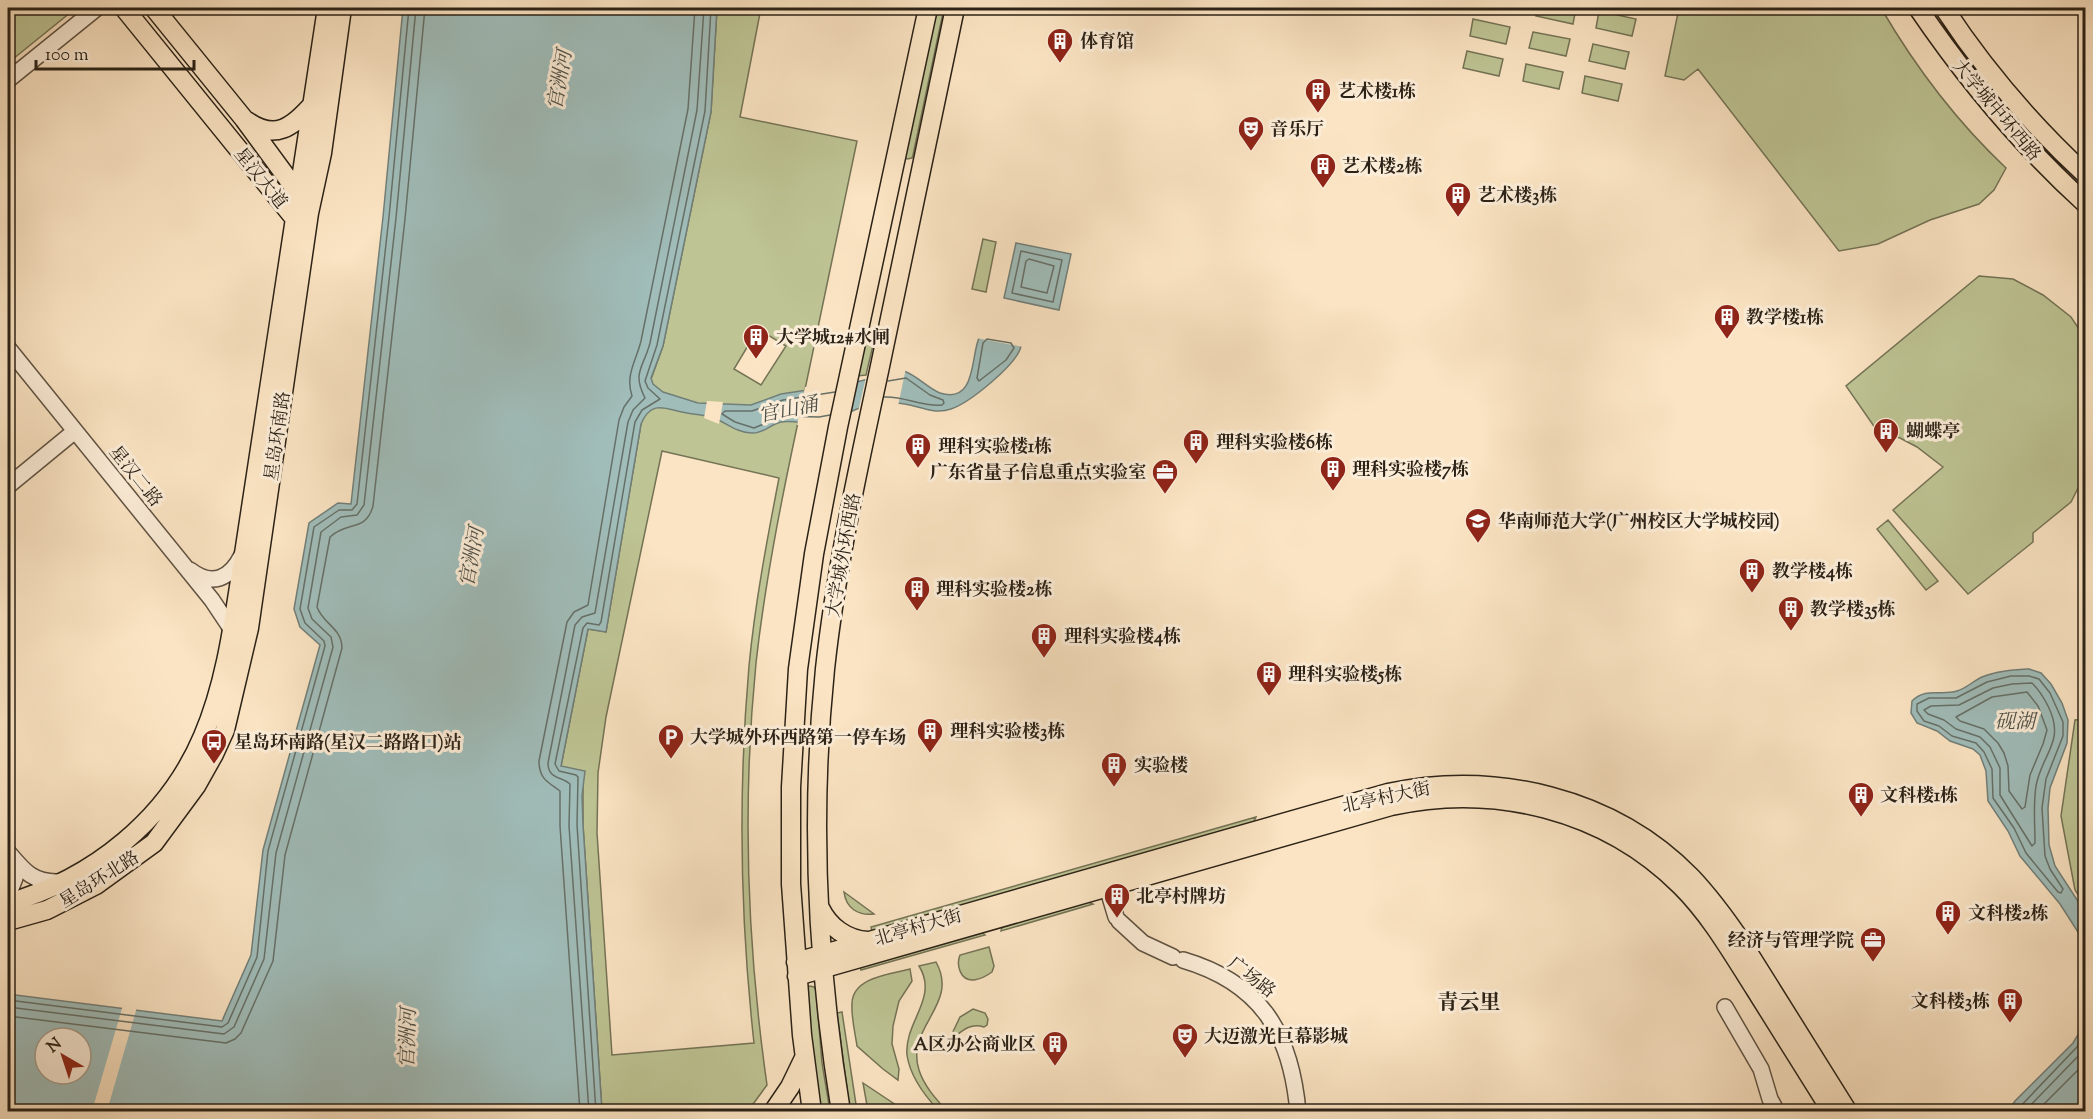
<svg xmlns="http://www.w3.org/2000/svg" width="2093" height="1119" viewBox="0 0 2093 1119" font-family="'Sorts Mill Goudy','Noto Serif SC',serif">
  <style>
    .green { fill: #bec494; stroke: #747356; stroke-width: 1.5; fill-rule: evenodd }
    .water { fill: #a0bdba; stroke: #717f79; stroke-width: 1.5; fill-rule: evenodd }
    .pier { fill: #fbe4c3 }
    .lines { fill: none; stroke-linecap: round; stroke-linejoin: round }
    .shore { stroke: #667068; stroke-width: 1.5 }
    .minor-casing { stroke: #5f5242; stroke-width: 18 }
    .major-casing { stroke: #2b2217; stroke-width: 21 }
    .minor { stroke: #fcedd8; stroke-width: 15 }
    .major { stroke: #fbe4c3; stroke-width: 18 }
    .labels { text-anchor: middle; stroke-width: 6; stroke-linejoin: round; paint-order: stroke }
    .poi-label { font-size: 18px; font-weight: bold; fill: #2b2217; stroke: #fcedd8; text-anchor: start }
    .street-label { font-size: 18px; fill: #2b2217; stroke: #fcedd8 }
    .water-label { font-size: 20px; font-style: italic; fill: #4e5048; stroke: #fcedd8 }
    .quarter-label { font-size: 21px; font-weight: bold; fill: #2b2217; stroke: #fcedd8 }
  </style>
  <rect width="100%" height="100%" fill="#fbe4c3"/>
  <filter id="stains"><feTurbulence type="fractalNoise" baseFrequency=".00333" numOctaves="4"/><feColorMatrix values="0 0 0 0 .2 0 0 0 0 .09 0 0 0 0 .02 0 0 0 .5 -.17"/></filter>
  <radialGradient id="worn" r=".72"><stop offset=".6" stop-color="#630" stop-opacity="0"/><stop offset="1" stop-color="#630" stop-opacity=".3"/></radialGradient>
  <path class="green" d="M8,8H76L8,63Z
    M717,8H761L740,117L857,141C839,227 821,313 803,399C784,487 766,574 756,663C742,803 747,945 767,1085L748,1111H602L583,825V786L561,766L588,629L606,632L641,424L650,382L663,346L711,112ZM758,329L786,346L761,385L734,369ZM662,451L779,478C767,540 755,603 749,666C738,792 740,917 754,1043L612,1055L597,833L598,773L606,717Z
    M934,8H944L913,155L912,158L907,159L904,157Z
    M1538,8H1576L1573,24L1536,16Z
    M1679,8H1881C1916,68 1955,120 2006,168L1994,190L1979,204L1930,220L1878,244L1839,251L1698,69L1684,80L1665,76Z
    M1599,11L1636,19L1632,36L1596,28Z
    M1473,19L1510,27L1506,44L1470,36Z
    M1533,32L1570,39L1566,56L1529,48Z
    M1593,44L1629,52L1625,69L1589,61Z
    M1467,51L1503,59L1499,76L1463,68Z
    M1526,64L1563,72L1559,89L1523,81Z
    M1585,76L1622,84L1618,101L1582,93Z
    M983,239L996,242L986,292L972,289Z
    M1979,276L2013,279L2043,295L2071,317L2085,338V474L2071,502L2033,533V542L1968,594L1893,510L1943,467L1917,447L1900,438L1878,432L1846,386Z
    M870,334L873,336L874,341L866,375L857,376L867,335Z
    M1888,520L1938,581L1926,590L1877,529Z
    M2085,719H2086L2085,905L2075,890L2061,816L2075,720Z
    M1256,817L1252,826L972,906L931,914L872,931L871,927Z
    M844,892L874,914C858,916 846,908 844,892Z
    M1086,901L1093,904L1001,931L1002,927Z
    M981,932L985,935L861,970L859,964Z
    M989,947L994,966L992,972C988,975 980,979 974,980C960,981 956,965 960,955Z
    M936,962C960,1005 905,1026 919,1070C924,1086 936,1099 947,1111H939C925,1096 910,1077 907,1055C904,1022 939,998 919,966Z
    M910,969L912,981L899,1001L893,1026L892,1044L899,1069L898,1080L883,1069L857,1046C855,1032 851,1017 852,1003C853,977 891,974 910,969Z
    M810,986L814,987L816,990L822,1063L830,1111H820L814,1076L807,988Z
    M973,1009L985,1013L988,1019L987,1025L984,1027C970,1023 963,1030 953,1038H950L960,1017Z
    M842,1012L857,1111H850L837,1013Z
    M863,1083L905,1111H868Z"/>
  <path class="water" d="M403,8H717L711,112L663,346L651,378L653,384L663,392L698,403L751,405L781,394L847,384L904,371C918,376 927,388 940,393C978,405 970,353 980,336L1021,346C1018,364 969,403 951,409C930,416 914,402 893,403C882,403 867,405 857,409C845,414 835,420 823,422C809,425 795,420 781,422C771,424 763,434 752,433C737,433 727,423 714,418C705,414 696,415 687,413C667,410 652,398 641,424L606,632L588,629L561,766L585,771L582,796L583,825L602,1111L8,1112V994L222,1021L251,955L263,850L320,645L300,627L294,609L309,523L338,503L351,504L383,217ZM45,1038H81V1074H45Z
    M1016,243L1071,254L1059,310L1004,298Z
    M2029,669L2041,673L2051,684L2062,703L2068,720L2067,743L2050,788L2048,808L2049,845L2055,866L2085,912V943L2060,904L2020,856L2008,831L1988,801L1986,771L1980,755L1973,749L1950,741L1937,731L1917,723L1911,713L1912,701C1926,687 1941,696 1957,691C1967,688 1973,681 1982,677C1996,671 2014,670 2029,669Z
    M2085,1012V1111H2008L2015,1101L2073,1043L2081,1030Z"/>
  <path class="pier" d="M985,330H995L1014,334L1021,339L1023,347L976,338L978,334Z
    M906,368L898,406L879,407L858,412L866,377Z
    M846,381L837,422L820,426L797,425L805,387Z
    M707,401L723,402L719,424L704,418Z
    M123,1005L137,1007L107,1111H92Z"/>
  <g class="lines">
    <path class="shore" d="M1021,251L1062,260L1053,302L1012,293Z
      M1029,259L1054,266L1047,293L1021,287L1026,261Z
      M987,339L1011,343L1014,348L1006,360L979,381L977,378L983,343Z
      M884,397C905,396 922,407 942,405L944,403L943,400L930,395L906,378L888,381
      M830,415L819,417L783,416L754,428L735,422L722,414L725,411H752L783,400L835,392
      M2011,676H2029L2039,679L2050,693L2063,722V736L2046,779L2042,808L2045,856L2050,869L2063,889L2061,893L2058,892L2026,853L2014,828L1993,798L1992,769L1984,752L1976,743L1952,736L1939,726L1924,721L1917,711V704L1929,698H1956L1987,682Z
      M2032,683C2039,690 2044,698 2048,706C2066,742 2042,753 2036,786C2033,805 2035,824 2035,843L2032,846L2000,795V768L1990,747L1980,737L1956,729L1944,720L1928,714L1924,710L1931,706L1959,705L1993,688L2012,684Z
      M2027,692L2038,706L2047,730L2043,744L2030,775L2025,807L2022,809L2009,791L2008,766L2004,753L1998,743L1984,729L1960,721L1956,717L1992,697Z
      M8,1000L222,1027L228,1023L257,957L268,851L325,646L324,641L305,623L300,609L314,527L339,510H352L357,504L389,217L409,8
      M8,1007L224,1034L234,1027L264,959L276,853L333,647L331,637L312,619L308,608L321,532L341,517L357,515L364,505L396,218L416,8
      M8,1016L226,1043L235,1039L241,1033L273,961L285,855L342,648C342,628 323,624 317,607L330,537C347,521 366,532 373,506L405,219L425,8
      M580,1112L560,826V791C548,782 539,779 539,761L567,622L574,612L588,605L619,420L624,407L632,396C625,375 636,361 641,341L688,109L695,8
      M589,1112L569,826L570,784C561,776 548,779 548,763L575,625L582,617L595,613L628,422L633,410L645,398C632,372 643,369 650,343L697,110L704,8
      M596,1112L577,825L578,777L576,775L559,771L555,764L583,628L587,623L599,625L601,622L635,422L642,410L660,399L648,388L645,381L657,345L705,111L711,8
      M2015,1112L2077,1047L2086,1034
      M2024,1112L2086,1048
      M2036,1112L2086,1062"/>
    <g class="minor-casing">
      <path id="minor" d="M8,80L97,8
        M8,348L212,600L232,630
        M8,486L75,431
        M190,570C212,587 230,579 242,555
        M8,852C24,871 33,883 59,882
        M1104,877L1116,917
        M8,896L15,878L10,857
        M1119,921L1143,943L1173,957
        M1183,960C1261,983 1291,1033 1298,1112
        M1725,1007L1761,1069L1770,1099L1777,1112"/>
    </g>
    <g class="major-casing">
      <path id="major" d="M124,8L295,219
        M154,8L244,119L302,198
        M1918,8C1967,80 2021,145 2086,204
        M1944,8C1984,69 2032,125 2086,175
        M247,121C275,141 293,127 313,104
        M8,903C93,879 168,819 203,736C224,687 232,633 240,580L327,8
        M820,908C829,927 847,940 868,941
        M8,921L47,910L96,885L154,843L196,786L214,754L225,730L249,628L309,213L322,153L342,8
        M796,962L1388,793C1495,770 1613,797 1691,877C1710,897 1726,919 1741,941L1848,1112
        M797,976L1391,806C1494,783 1605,810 1681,886C1711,916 1732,953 1755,989C1781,1030 1806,1071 1832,1112
        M773,1112L790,1087L804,1058
        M812,1112L802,1035L791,884V787L798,669L814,554L838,427L928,8
        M841,1112C817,966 810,815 825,669C836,568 858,469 879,371C905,250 930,129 955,8"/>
    </g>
    <use href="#minor" class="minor"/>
    <use href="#major" class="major"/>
  </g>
  <defs>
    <g id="building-pin" transform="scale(1.35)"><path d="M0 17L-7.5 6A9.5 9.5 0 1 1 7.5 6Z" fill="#8f2418" stroke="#fcedd8"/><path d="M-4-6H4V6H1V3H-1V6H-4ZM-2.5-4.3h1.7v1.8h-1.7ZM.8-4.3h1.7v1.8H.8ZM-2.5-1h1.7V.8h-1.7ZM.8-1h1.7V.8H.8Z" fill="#fff"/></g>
    <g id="theatre-pin" transform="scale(1.35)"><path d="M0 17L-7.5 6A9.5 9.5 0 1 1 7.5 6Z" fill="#8f2418" stroke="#fcedd8"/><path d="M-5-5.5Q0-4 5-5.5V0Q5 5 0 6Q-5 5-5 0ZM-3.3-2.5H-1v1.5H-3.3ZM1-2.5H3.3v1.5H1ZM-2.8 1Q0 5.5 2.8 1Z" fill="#fff"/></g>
    <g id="office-pin" transform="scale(1.35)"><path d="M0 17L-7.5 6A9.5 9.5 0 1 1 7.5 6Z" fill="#8f2418" stroke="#fcedd8"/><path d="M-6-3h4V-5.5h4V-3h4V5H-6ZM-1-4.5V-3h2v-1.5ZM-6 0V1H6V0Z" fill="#fff"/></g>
    <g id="university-pin" transform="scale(1.35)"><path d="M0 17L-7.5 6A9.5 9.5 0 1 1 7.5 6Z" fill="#8f2418" stroke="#fcedd8"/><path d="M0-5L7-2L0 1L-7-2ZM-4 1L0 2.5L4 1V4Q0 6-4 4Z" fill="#fff"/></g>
    <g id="parking-pin" transform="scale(1.35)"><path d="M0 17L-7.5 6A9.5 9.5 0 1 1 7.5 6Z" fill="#8f2418" stroke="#fcedd8"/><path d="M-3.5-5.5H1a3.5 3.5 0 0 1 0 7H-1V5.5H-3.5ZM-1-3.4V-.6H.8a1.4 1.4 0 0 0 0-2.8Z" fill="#fff"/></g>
    <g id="bus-pin" transform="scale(1.35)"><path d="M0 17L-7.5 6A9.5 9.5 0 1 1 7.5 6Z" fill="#8f2418" stroke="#fcedd8"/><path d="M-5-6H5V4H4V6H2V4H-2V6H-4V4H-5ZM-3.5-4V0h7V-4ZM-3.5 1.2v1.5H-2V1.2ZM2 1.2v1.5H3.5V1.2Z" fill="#fff"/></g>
  </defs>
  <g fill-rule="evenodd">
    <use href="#building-pin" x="1060" y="41"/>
    <use href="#building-pin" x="1318" y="91"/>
    <use href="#theatre-pin" x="1251" y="129"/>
    <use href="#building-pin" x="1323" y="166"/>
    <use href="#building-pin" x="1458" y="195"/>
    <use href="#building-pin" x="1727" y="317"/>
    <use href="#building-pin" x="756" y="337"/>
    <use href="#building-pin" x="1886" y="431"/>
    <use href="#building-pin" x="1196" y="442"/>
    <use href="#building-pin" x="918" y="446"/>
    <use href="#building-pin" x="1333" y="469"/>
    <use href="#office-pin" x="1165" y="472"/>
    <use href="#university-pin" x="1478" y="521"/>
    <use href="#building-pin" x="1752" y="571"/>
    <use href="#building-pin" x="917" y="589"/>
    <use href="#building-pin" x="1791" y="609"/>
    <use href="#building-pin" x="1044" y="636"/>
    <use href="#building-pin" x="1269" y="674"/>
    <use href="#building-pin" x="930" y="731"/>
    <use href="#parking-pin" x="671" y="737"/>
    <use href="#bus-pin" x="214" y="742"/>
    <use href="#building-pin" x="1114" y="765"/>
    <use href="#building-pin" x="1861" y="795"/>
    <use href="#building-pin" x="1117" y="896"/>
    <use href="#building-pin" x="1948" y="913"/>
    <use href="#office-pin" x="1873" y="940"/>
    <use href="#building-pin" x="2010" y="1001"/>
    <use href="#theatre-pin" x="1185" y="1036"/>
    <use href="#building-pin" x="1055" y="1044"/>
  </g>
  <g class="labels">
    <g class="poi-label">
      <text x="1080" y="47">体育馆</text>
      <text x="1338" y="97">艺术楼1栋</text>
      <text x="1270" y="135">音乐厅</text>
      <text x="1342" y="172">艺术楼2栋</text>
      <text x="1478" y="201">艺术楼3栋</text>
      <text x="1746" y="323">教学楼1栋</text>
      <text x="776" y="343">大学城12#水闸</text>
      <text x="1906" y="437">蝴蝶亭</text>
      <text x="1216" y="448">理科实验楼6栋</text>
      <text x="938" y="452">理科实验楼1栋</text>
      <text x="1352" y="475">理科实验楼7栋</text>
      <text x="1146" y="478" text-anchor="end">广东省量子信息重点实验室</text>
      <text x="1498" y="527">华南师范大学(广州校区大学城校园)</text>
      <text x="1772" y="577">教学楼4栋</text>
      <text x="936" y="595">理科实验楼2栋</text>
      <text x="1810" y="615">教学楼35栋</text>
      <text x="1064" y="642">理科实验楼4栋</text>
      <text x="1288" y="680">理科实验楼5栋</text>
      <text x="950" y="737">理科实验楼3栋</text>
      <text x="690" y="743">大学城外环西路第一停车场</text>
      <text x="234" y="748">星岛环南路(星汉二路路口)站</text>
      <text x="1134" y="771">实验楼</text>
      <text x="1880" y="801">文科楼1栋</text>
      <text x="1136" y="902">北亭村牌坊</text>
      <text x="1968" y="919">文科楼2栋</text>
      <text x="1854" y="946" text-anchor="end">经济与管理学院</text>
      <text x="1990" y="1007" text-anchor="end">文科楼3栋</text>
      <text x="1204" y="1042">大迈激光巨幕影城</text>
      <text x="1036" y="1050" text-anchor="end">A区办公商业区</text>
    </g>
    <g class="street-label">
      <text transform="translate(1997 110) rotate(50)" y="6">大学城中环西路</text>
      <text transform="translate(261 178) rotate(51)" y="6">星汉大道</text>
      <text transform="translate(277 436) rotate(-82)" y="6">星岛环南路</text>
      <text transform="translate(136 476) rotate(51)" y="6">星汉二路</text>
      <text transform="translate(843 555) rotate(-80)" y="6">大学城外环西路</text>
      <text transform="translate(1386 797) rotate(-12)" y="6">北亭村大街</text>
      <text transform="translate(99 879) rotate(-32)" y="6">星岛环北路</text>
      <text transform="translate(918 927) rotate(-16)" y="6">北亭村大街</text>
      <text transform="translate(1252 977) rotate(38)" y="6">广场路</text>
    </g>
    <g class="water-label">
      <text transform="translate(559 80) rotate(-80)" y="7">官洲河</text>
      <text transform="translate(788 409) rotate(-12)" y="7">官山涌</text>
      <text transform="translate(471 557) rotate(-80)" y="7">官洲河</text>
      <text x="2015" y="728">砚湖</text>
      <text transform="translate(407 1038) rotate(-88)" y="7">官洲河</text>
    </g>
    <g class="quarter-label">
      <text x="1469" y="1009">青云里</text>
    </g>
  </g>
  <rect width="2093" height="1119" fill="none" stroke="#fbe4c3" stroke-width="30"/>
  <rect x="9" y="9" width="2075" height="1101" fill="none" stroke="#2b2217" stroke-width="3"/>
  <rect x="15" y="15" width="2063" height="1089" fill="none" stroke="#2b2217" stroke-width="1.5"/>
  <g transform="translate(63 1056) rotate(321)"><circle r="28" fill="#fcedd8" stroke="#a89c8b" stroke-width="1.5"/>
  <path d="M0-4.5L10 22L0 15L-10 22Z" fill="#8f2418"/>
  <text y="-9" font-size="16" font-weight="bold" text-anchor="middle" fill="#2b2217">N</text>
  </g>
  <path d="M36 60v9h158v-9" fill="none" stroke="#2b2217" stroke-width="3"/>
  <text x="45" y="60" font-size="18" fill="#2b2217" stroke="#fcedd8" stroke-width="4.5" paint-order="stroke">100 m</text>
  <rect width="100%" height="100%" filter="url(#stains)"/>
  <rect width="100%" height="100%" fill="url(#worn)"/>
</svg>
